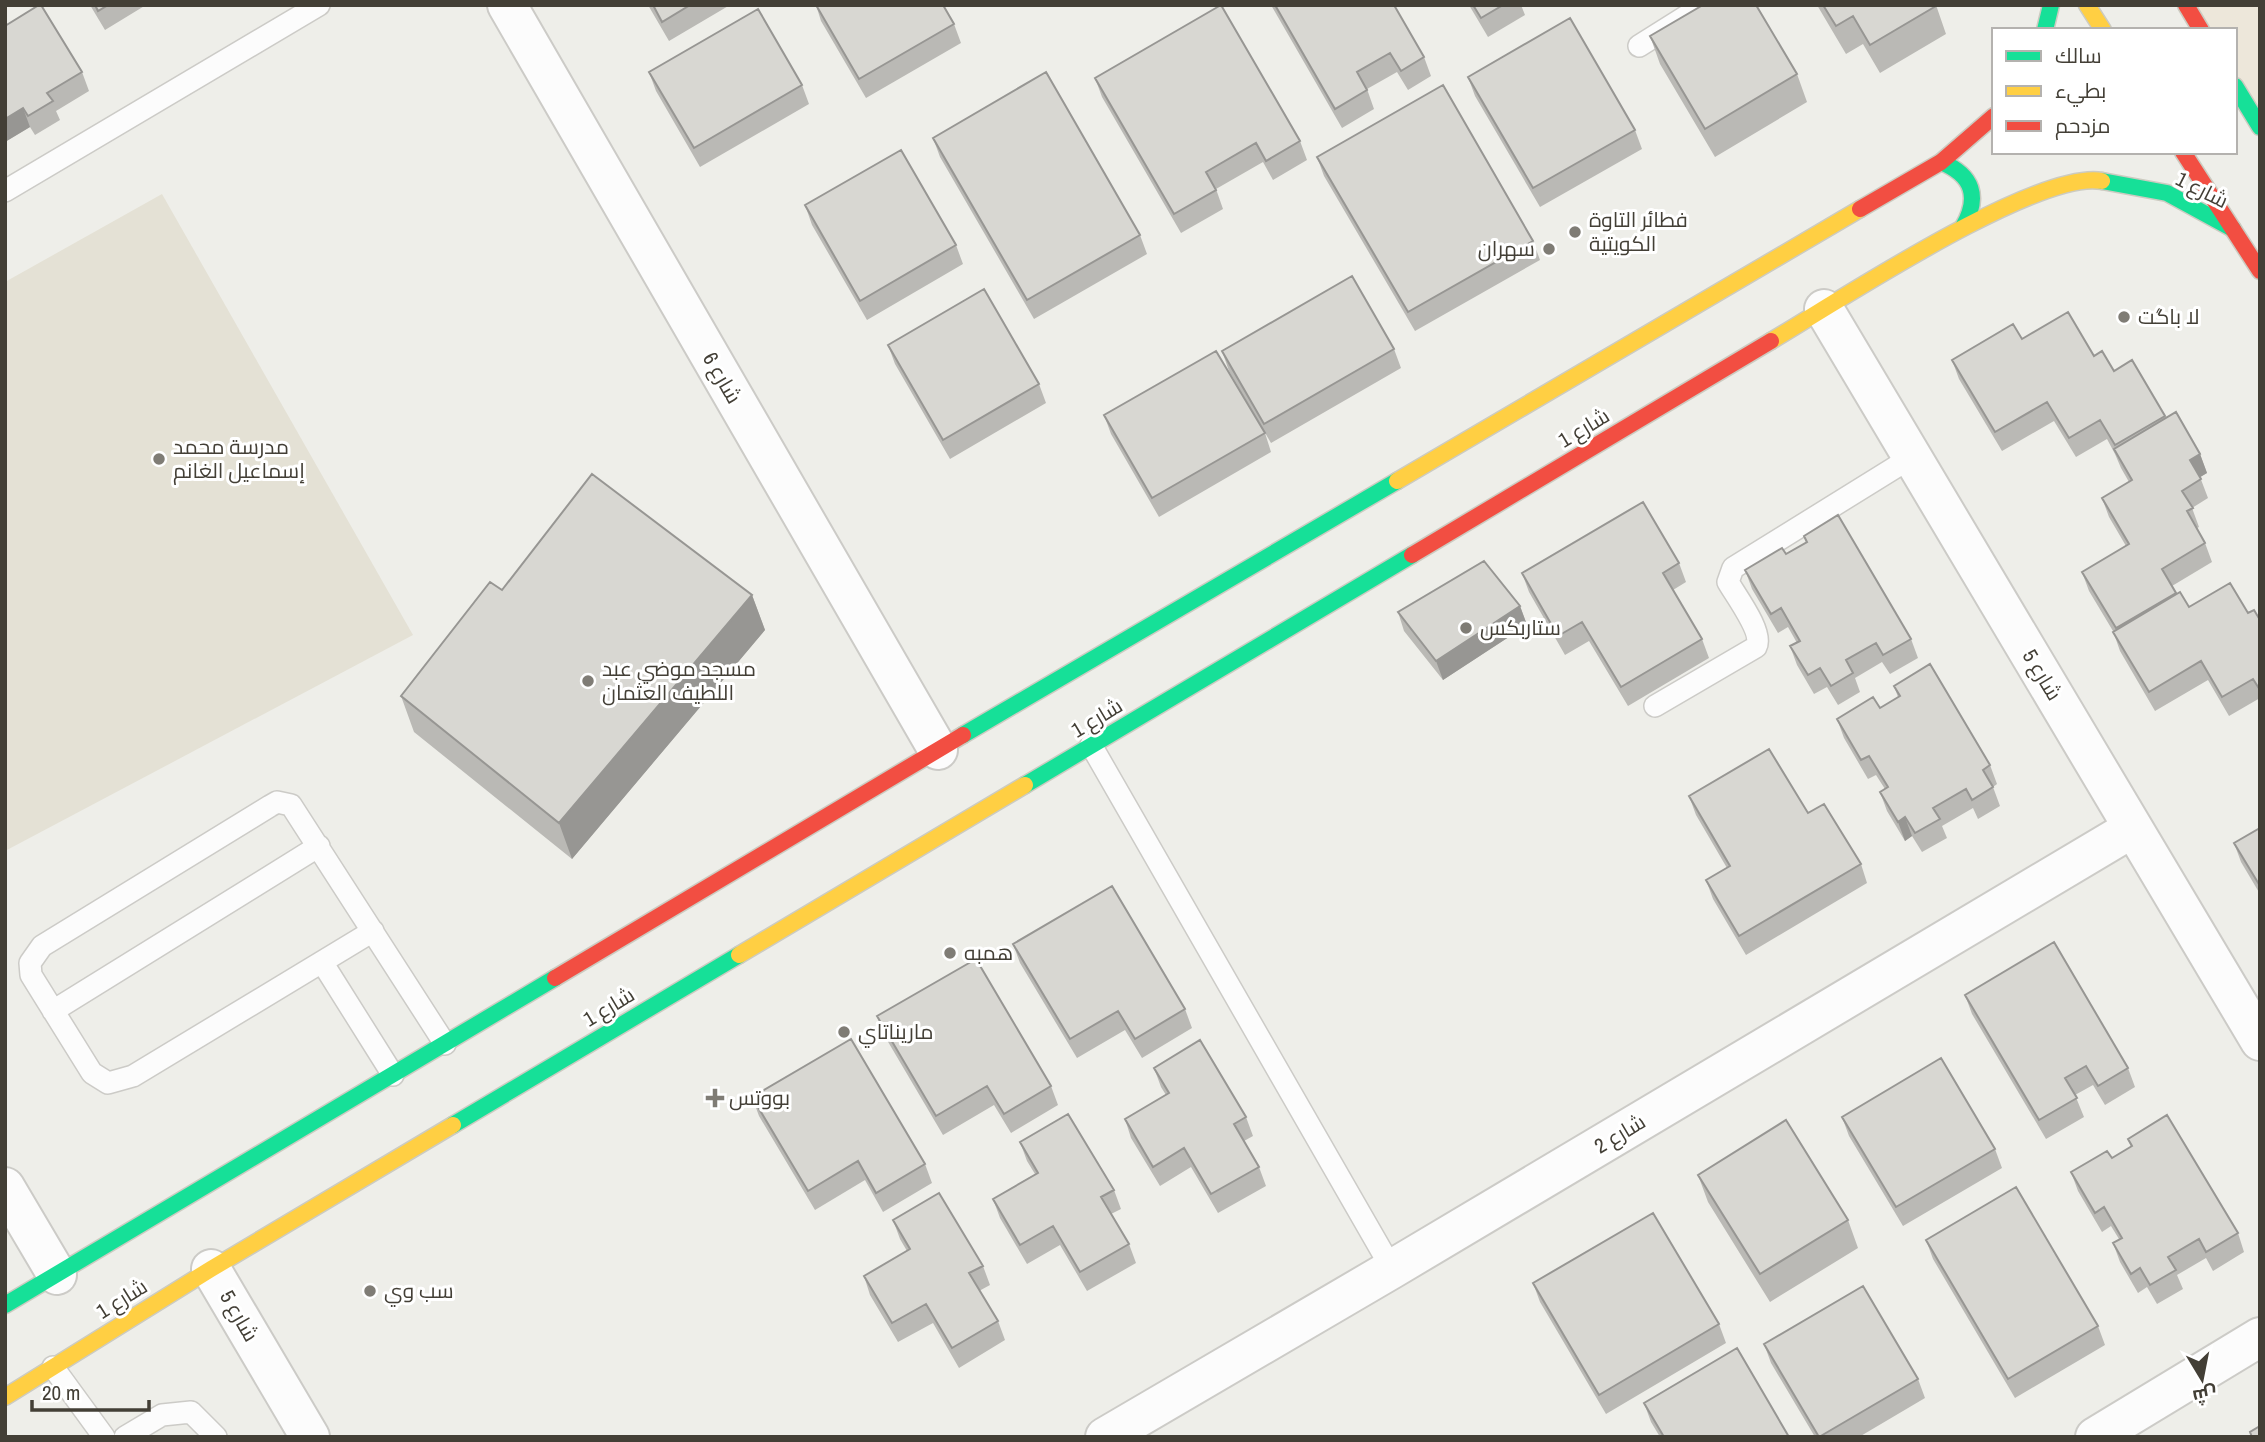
<svg xmlns="http://www.w3.org/2000/svg" width="2265" height="1442" viewBox="0 0 2265 1442" font-family="'Archivo Narrow',Cairo,sans-serif">
  <style>
    .commercial { fill: #ede7da }
    .education { fill: #e4e1d5 }
    .lines { fill: none; stroke-linecap: round; stroke-linejoin: round }
    .lane-casing { stroke: #cccbc7; stroke-width: 24 }
    .street-casing { stroke: #cccbc7; stroke-width: 42 }
    .fast-casing { stroke: #cccbc1; stroke-width: 19 }
    .slow-casing { stroke: #cccbc1; stroke-width: 19 }
    .jam-casing { stroke: #cccbc1; stroke-width: 19 }
    .lane { stroke: #fcfcfc; stroke-width: 21 }
    .street { stroke: #fcfcfc; stroke-width: 38 }
    .fast { stroke: #16e098; stroke-width: 16 }
    .slow { stroke: #ffcf43; stroke-width: 16 }
    .jam { stroke: #f24e42; stroke-width: 16 }
    .wall { fill: #bab9b5 }
    .shaded-wall { fill: #979693 }
    .building { fill: #d8d7d2; stroke: #979693; stroke-width: 2 }
    .poi-dot { fill: #7f7c75; stroke: #fff; stroke-width: 2.5 }
    .labels { text-anchor: middle; stroke-width: 6; stroke-linejoin: round; paint-order: stroke }
    .street-label { font-size: 21px; fill: #433f36; stroke: #fff }
    .poi-label { font-size: 21px; fill: #433f36; stroke: #fff; text-anchor: start }
  </style>
  <rect width="100%" height="100%" fill="#eeeee9"/>
  <path class="commercial" d="M2189,5H2260V123L2235,82V30H2204Z"/>
  <path class="education" d="M162,194L413,635L5,851V282Z"/>
  <g class="lines">
    <g class="lane-casing">
      <path id="lane" d="M1639,46L1704,5
        M5,191L319,5
        M1655,706L1756,647C1764,633 1736,596 1728,582L1733,568L1912,457
        M1091,745L1392,1269
        M373,931L133,1076L108,1083L92,1073L31,975L30,963L42,946L270,806L277,802L291,805L445,1044
        M322,962L393,1075
        M53,1011L319,846
        M53,1367L104,1437
        M125,1437L162,1415L191,1412L216,1437"/>
    </g>
    <g class="street-casing">
      <path id="street" d="M507,5L938,750
        M1824,309L2260,1041
        M5,1187L57,1275
        M211,1269L310,1437
        M1105,1437L1392,1269L2133,828
        M2095,1437L2260,1337"/>
    </g>
    <g class="fast-casing">
      <path id="fast" d="M2045,30L2051,5
        M2235,86L2260,127
        M1941,162C1973,175 1980,197 1963,227
        M2102,181L2167,193L2233,229
        M963,735L1397,481
        M1025,785L1412,555
        M453,1125L739,955
        M5,1305L555,978"/>
    </g>
    <g class="slow-casing">
      <path id="slow" d="M2087,5L2103,30
        M1771,341C1834,304 2037,169 2102,181
        M1397,481L1860,209
        M739,955L1025,785
        M5,1397L211,1269L453,1125"/>
    </g>
    <g class="jam-casing">
      <path id="jam" d="M2186,5L2201,30
        M2183,152L2260,271
        M1860,209L1941,162L1994,116
        M1412,555L1771,341
        M555,978L963,735"/>
    </g>
    <use href="#lane" class="lane"/>
    <use href="#street" class="street"/>
    <use href="#fast" class="fast"/>
    <use href="#slow" class="slow"/>
    <use href="#jam" class="jam"/>
  </g>
  <path class="wall" d="M90,5H146L105,30Z
    M648,5H730L669,41Z
    M816,5H943L954,24L961,43L866,98L821,21Z
    M1271,5H1394L1424,57L1431,76L1408,90L1397,72L1367,89L1374,109L1342,128Z
    M1469,5H1521L1525,15L1488,37Z
    M1817,5H1936L1946,34L1880,73L1863,44L1846,54Z
    M5,26L82,72L89,91L56,111L60,120L35,135L30,127L5,142Z
    M1650,36L1797,74L1807,102L1715,157L1660,64Z
    M649,72L802,85L809,104L700,167L656,91Z
    M1468,77L1635,130L1642,149L1540,207L1475,96Z
    M1095,78L1300,141L1307,160L1273,180L1263,162L1216,189L1223,209L1181,233L1102,97Z
    M933,138L1140,235L1147,254L1034,319L940,157Z
    M1317,157L1533,241L1540,260L1415,331L1324,176Z
    M805,205L956,245L963,264L867,320L812,225Z
    M2022,339L2094,356L2114,371L2165,416L2166,418L2200,454L2207,473L2200,477L2208,498L2192,508L2199,527L2197,528L2205,543L2212,562L2172,586L2176,594L2189,607L2248,613L2260,620V698L2229,716L2208,680L2155,711L2120,651L2113,631L2089,591L2082,572L2126,546L2109,517L2102,498L2129,482L2121,468L2115,454L2107,439L2076,457L2054,421L2002,451L1959,379L1952,360Z
    M888,345L1039,384L1046,403L950,459L895,364Z
    M1394,349L1401,368L1271,443L1229,371L1222,351Z
    M1104,415L1265,433L1271,452L1159,517L1111,434Z
    M1804,536L1911,639L1918,658L1890,674L1882,662L1855,678L1860,692L1838,705L1827,687L1814,694L1797,665L1790,646L1797,643L1788,627L1778,633L1752,589L1745,570L1786,554L1806,543Z
    M1679,563L1686,582L1673,590L1702,639L1709,658L1628,706L1589,641L1565,655L1529,592L1522,573Z
    M502,590L752,595L765,630L572,859L414,732L401,696Z
    M1520,606L1527,625L1443,680L1404,631L1398,612Z
    M1894,686L1990,765L1997,784L1993,787L2000,806L1978,819L1973,808L1942,826L1947,838L1922,852L1912,836L1905,841L1887,811L1880,792L1885,789L1876,775L1868,779L1844,738L1837,719L1880,708L1898,697Z
    M1689,796L1808,813L1861,864L1867,883L1746,955L1713,899L1706,880L1727,868L1696,815Z
    M2260,828V894L2241,862L2234,843Z
    M1013,944L1185,1009L1192,1028L1142,1058L1125,1030L1077,1058L1020,963Z
    M1965,995L2128,1068L2135,1087L2105,1105L2093,1085L2075,1095L2084,1117L2046,1139L1972,1014Z
    M877,1016L1051,1086L1058,1105L1011,1133L994,1105L943,1135L884,1035Z
    M1154,1068L1246,1117L1253,1136L1244,1141L1259,1167L1266,1186L1218,1213L1191,1167L1160,1186L1131,1138L1125,1119L1166,1095L1161,1087Z
    M752,1097L925,1164L932,1183L883,1212L865,1180L815,1210L759,1116Z
    M1842,1117L1995,1149L2002,1168L1903,1226L1849,1136Z
    M2128,1139L2238,1233L2244,1252L2213,1271L2206,1258L2177,1275L2183,1289L2157,1304L2147,1287L2138,1293L2120,1262L2113,1243L2119,1239L2111,1226L2102,1232L2078,1191L2071,1172L2112,1158L2131,1147Z
    M1020,1142L1114,1190L1121,1209L1111,1214L1129,1244L1136,1263L1087,1291L1060,1245L1027,1264L1000,1218L993,1199L1035,1174L1027,1161Z
    M1698,1175L1848,1220L1858,1248L1770,1302L1708,1202Z
    M893,1220L983,1266L990,1285L979,1291L998,1321L1005,1340L959,1368L933,1323L898,1342L870,1295L864,1276L907,1251L900,1239Z
    M1926,1240L2098,1326L2105,1345L2015,1398L1933,1259Z
    M1533,1283L1719,1324L1726,1343L1606,1414L1540,1302Z
    M1764,1344L1918,1379L1925,1398L1859,1437H1815L1771,1363Z
    M1644,1403L1789,1437H1660L1651,1422Z"/>
  <path class="shaded-wall" d="M23,108L30,127L5,142V119Z
    M2200,454L2207,473L2197,479L2190,460Z
    M752,595L765,630L572,859L559,823Z
    M1520,606L1527,625L1443,680L1436,661Z
    M1905,817L1912,836L1905,841L1898,822Z"/>
  <path class="building" d="M39,5H41L82,72L47,93L53,101L28,116L23,108L5,119V26Z
    M95,5H108L98,11Z
    M653,5H690L662,22Z
    M816,5H943L954,24L859,79Z
    M1221,5L1300,141L1266,161L1256,143L1206,172L1216,190L1174,214L1095,78Z
    M1275,5H1394L1424,57L1401,71L1390,53L1357,72L1367,90L1335,109Z
    M1473,5H1503L1481,18Z
    M1703,5H1756L1797,74L1705,129L1650,36Z
    M1823,5H1936V6L1870,45L1853,16L1836,26Z
    M758,9L802,85L694,148L649,72Z
    M1570,18L1635,130L1533,188L1468,77Z
    M1046,72L1140,235L1027,300L933,138Z
    M1443,85L1533,241L1408,312L1317,157Z
    M901,150L956,245L860,301L805,205Z
    M1352,276L1394,349L1264,424L1222,351Z
    M984,289L1039,384L943,440L888,345Z
    M2068,312L2094,356L2102,351L2114,371L2132,360L2165,416L2115,445L2100,420L2069,438L2047,402L1995,432L1952,360L2013,324L2022,339Z
    M1216,351L1265,433L1152,498L1104,415Z
    M2176,412L2200,454L2190,460L2201,479L2182,491L2193,508L2187,511L2205,543L2162,569L2176,593L2116,628L2082,572L2129,544L2102,498L2132,480L2114,449Z
    M592,474L752,595L559,823L401,696L490,582L502,590Z
    M1643,502L1679,563L1663,573L1702,639L1621,687L1582,622L1558,636L1522,573Z
    M1838,515L1911,639L1883,655L1876,643L1846,660L1853,673L1831,686L1820,668L1808,675L1790,646L1800,641L1781,608L1771,614L1745,570L1782,548L1786,554L1807,542L1804,536Z
    M1484,561L1520,606L1436,661L1398,612Z
    M2230,583L2248,613L2254,610L2260,620V690L2253,679L2222,697L2201,661L2149,692L2113,632L2180,592L2189,607Z
    M1930,664L1990,765L1983,770L1993,787L1972,800L1966,789L1933,808L1940,819L1915,833L1905,817L1898,822L1880,792L1888,787L1869,756L1861,760L1837,719L1873,697L1880,708L1900,696L1894,686Z
    M1769,749L1808,813L1824,804L1861,864L1739,936L1706,880L1730,866L1689,796Z
    M2260,828V886L2234,843Z
    M1112,886L1185,1009L1135,1039L1118,1011L1070,1039L1013,944Z
    M2054,942L2128,1068L2098,1086L2086,1066L2065,1078L2077,1098L2039,1120L1965,995Z
    M976,959L1051,1086L1004,1114L987,1086L936,1116L877,1016Z
    M851,1039L925,1164L876,1193L858,1161L808,1191L752,1097Z
    M1200,1040L1246,1117L1234,1124L1259,1167L1211,1194L1184,1148L1153,1167L1125,1119L1169,1093L1154,1068Z
    M1941,1058L1995,1149L1896,1207L1842,1117Z
    M1068,1114L1114,1190L1101,1197L1129,1244L1080,1272L1053,1226L1020,1245L993,1199L1038,1173L1020,1142Z
    M2167,1115L2238,1233L2206,1252L2199,1239L2168,1257L2176,1270L2150,1285L2140,1268L2131,1274L2113,1243L2122,1238L2104,1207L2095,1213L2071,1172L2107,1151L2112,1158L2132,1146L2128,1139Z
    M1786,1120L1848,1220L1760,1274L1698,1175Z
    M2016,1187L2098,1326L2008,1379L1926,1240Z
    M939,1193L983,1266L969,1273L998,1321L952,1348L926,1304L892,1323L864,1276L910,1249L893,1220Z
    M1653,1213L1719,1324L1599,1395L1533,1283Z
    M1863,1286L1918,1379L1819,1437L1764,1344Z
    M1737,1348L1789,1437H1664L1644,1403Z
    M2260,1426V1437H2252L2250,1432Z"/>
  <g class="poi-dot">
    <circle cx="1575" cy="232" r="7"/>
    <circle cx="1549" cy="249" r="7"/>
    <circle cx="2124" cy="317" r="7"/>
    <circle cx="159" cy="459" r="7"/>
    <circle cx="1466" cy="628" r="7"/>
    <circle cx="588" cy="681" r="7"/>
    <circle cx="950" cy="953" r="7"/>
    <circle cx="844" cy="1032" r="7"/>
    <path d="M711.5 1087.5h7v7h7v7h-7v7h-7v-7h-7v-7h7z"/>
    <circle cx="370" cy="1291" r="7"/>
  </g>
  <g class="labels">
    <g class="street-label">
      <text transform="translate(2202 190) rotate(27)" y="7">شارع 1</text>
      <text transform="translate(722 378) rotate(60)" y="7">شارع 6</text>
      <text transform="translate(1584 428) rotate(-31)" y="7">شارع 1</text>
      <text transform="translate(2042 675) rotate(59)" y="7">شارع 5</text>
      <text transform="translate(1097 718) rotate(-31)" y="7">شارع 1</text>
      <text transform="translate(609 1007) rotate(-31)" y="7">شارع 1</text>
      <text transform="translate(1620 1134) rotate(-31)" y="7">شارع 2</text>
      <text transform="translate(122 1299) rotate(-32)" y="7">شارع 1</text>
      <text transform="translate(239 1316) rotate(60)" y="7">شارع 5</text>
    </g>
    <g class="poi-label">
      <text x="1589" y="227">فطائر التاوة<tspan x="1589" dy="24">الكويتية</tspan></text>
      <text x="1535" y="256" text-anchor="end">سهران</text>
      <text x="2138" y="324">لا باگت</text>
      <text x="173" y="454">مدرسة محمد<tspan x="173" dy="24">إسماعيل الغانم</tspan></text>
      <text x="1480" y="635">ستاربكس</text>
      <text x="602" y="676">مسجد موضي عبد<tspan x="602" dy="24">اللطيف العثمان</tspan></text>
      <text x="964" y="960">همبه</text>
      <text x="858" y="1039">ماريناتاي</text>
      <text x="729" y="1105">بووتس</text>
      <text x="384" y="1298">سب وي</text>
    </g>
  </g>
  <rect width="2265" height="1442" fill="none" stroke="#433f36" stroke-width="14"/>
  <rect x="1992" y="28" width="245" height="126" fill="#ffffff" stroke="#b4b2af" stroke-width="2"/>
  <rect x="2006" y="51" width="35" height="10" fill="#16e098" stroke="#b4b2af" stroke-width="2"/>
  <text x="2055" y="63" font-size="21" fill="#433f36">سالك</text>
  <rect x="2006" y="86" width="35" height="10" fill="#ffcf43" stroke="#b4b2af" stroke-width="2"/>
  <text x="2055" y="98" font-size="21" fill="#433f36">بطيء</text>
  <rect x="2006" y="121" width="35" height="10" fill="#f24e42" stroke="#b4b2af" stroke-width="2"/>
  <text x="2055" y="133" font-size="21" fill="#433f36">مزدحم</text>
  <g transform="translate(2202 1379) rotate(170)" stroke="#ffffff" stroke-width="5" paint-order="stroke">
  <path d="M0-5L12 26L0 18L-12 26Z" fill="#433f36"/>
  <text y="-10" font-size="19" font-weight="bold" text-anchor="middle" fill="#433f36">ش</text>
  </g>
  <path d="M32 1400v10h117v-10" fill="none" stroke="#433f36" stroke-width="3.5"/>
  <text x="42" y="1400" font-size="21" fill="#433f36" stroke="#ffffff" stroke-width="5" paint-order="stroke">20 m</text>
</svg>
